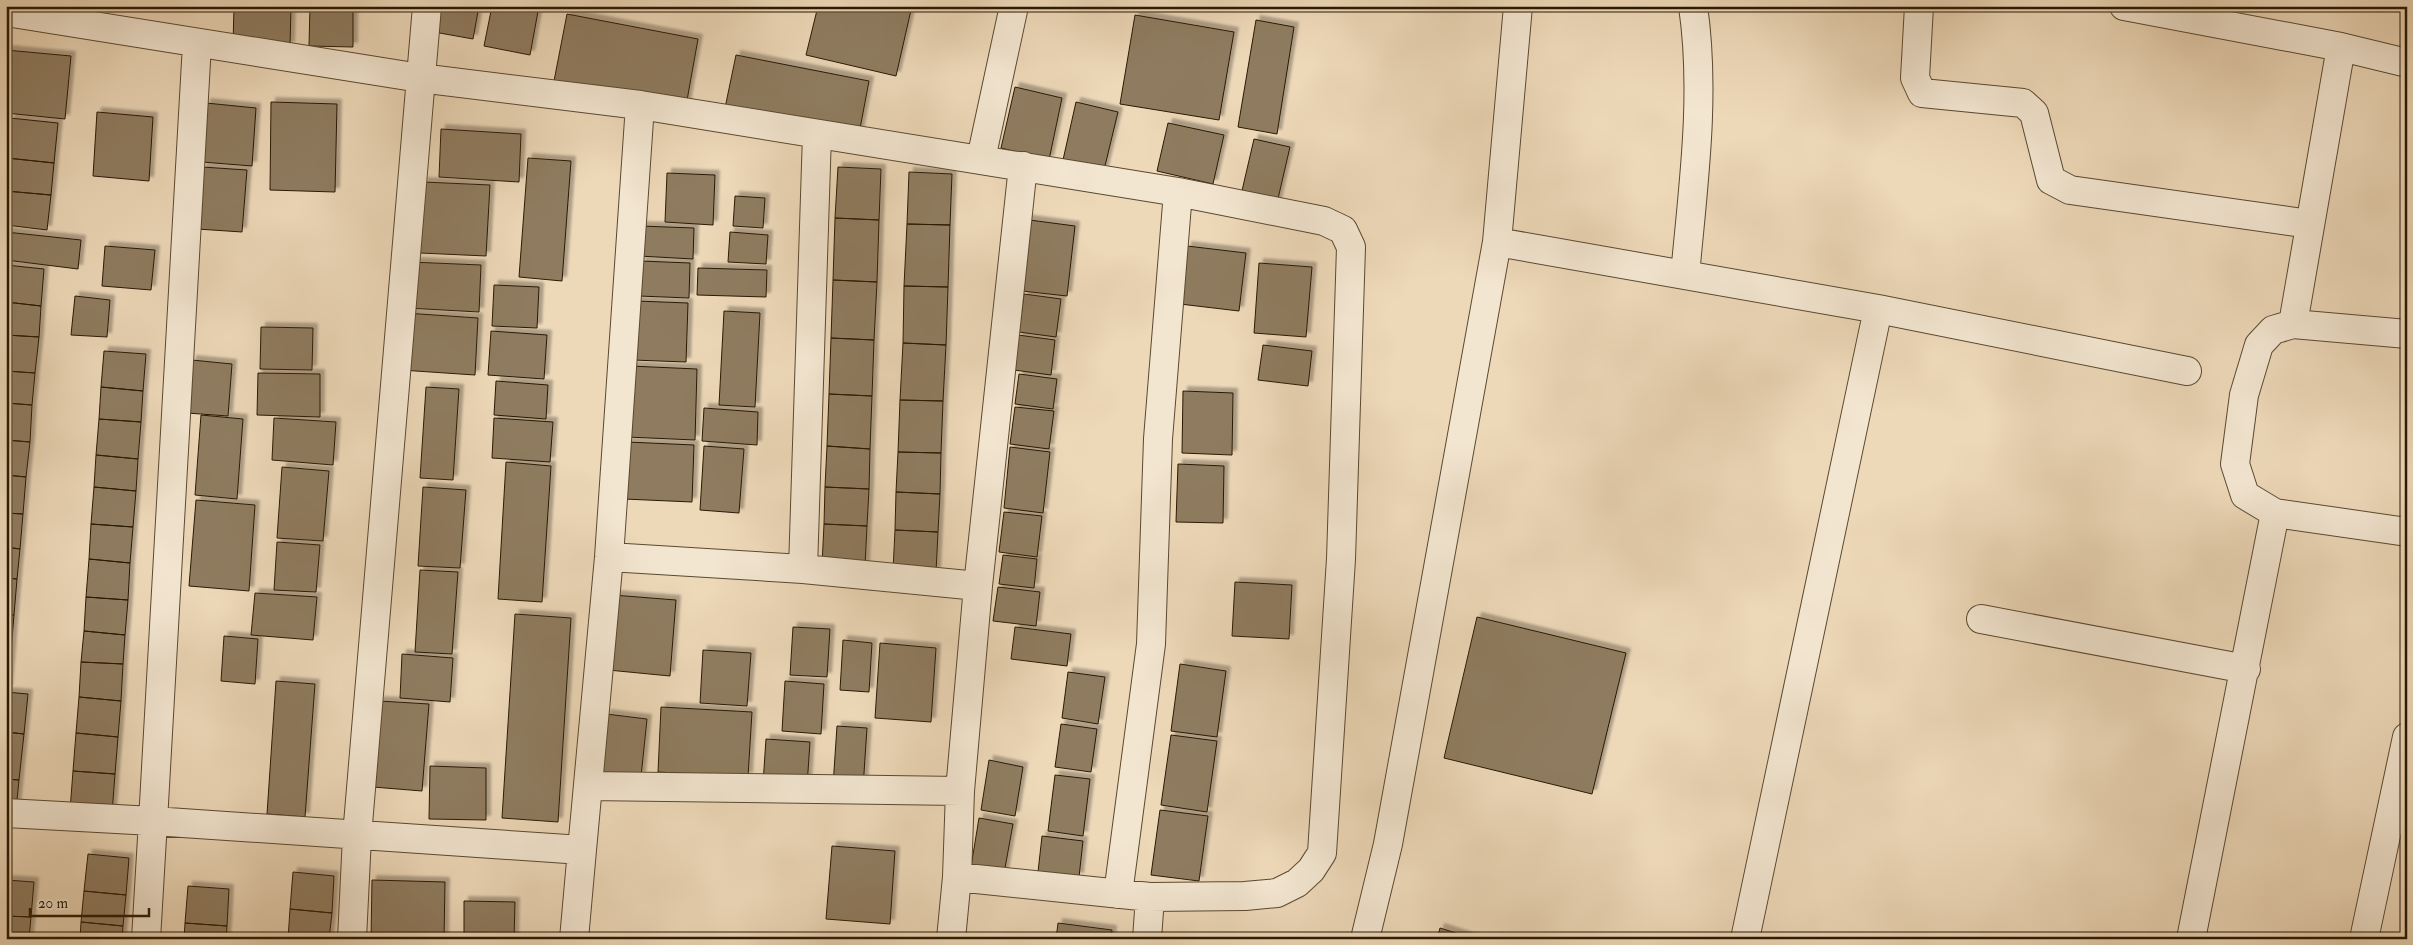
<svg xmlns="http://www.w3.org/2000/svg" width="2413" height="945" viewBox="0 0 2413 945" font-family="'IM FELL Double Pica',serif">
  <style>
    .building { fill: #8f7c61; stroke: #291903; filter: url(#shadow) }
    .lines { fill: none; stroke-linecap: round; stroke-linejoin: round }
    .street-casing { stroke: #5a4930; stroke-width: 30 }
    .street { stroke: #f3e6d1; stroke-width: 28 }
  </style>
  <defs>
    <filter id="shadow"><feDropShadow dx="4.5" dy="-4.5" stdDeviation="1" flood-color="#0004"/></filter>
  </defs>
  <rect width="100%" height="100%" fill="#edd8b8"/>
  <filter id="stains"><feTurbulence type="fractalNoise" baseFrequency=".004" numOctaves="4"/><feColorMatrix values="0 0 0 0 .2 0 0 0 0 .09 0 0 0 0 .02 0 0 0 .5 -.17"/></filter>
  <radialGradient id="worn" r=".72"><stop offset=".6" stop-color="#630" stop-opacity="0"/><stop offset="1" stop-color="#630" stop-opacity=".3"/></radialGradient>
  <path class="building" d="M234,6H291L290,46L233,45Z
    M310,6H353V47L309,46Z
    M439,6H479L473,39L434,32Z
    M492,6H539L530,55L484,46Z
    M818,6H897L911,10L896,76L806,55Z
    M567,14L698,39L686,106L554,81Z
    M1135,15L1234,32L1219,120L1120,104Z
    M1256,20L1294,27L1277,134L1238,127Z
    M6,50L71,56L65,119L6,113Z
    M736,55L869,81L859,134L725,108Z
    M1015,87L1062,98L1049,160L1001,148Z
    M271,102L337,104L335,192L270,190Z
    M1076,102L1118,112L1104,170L1063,160Z
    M206,103L256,108L252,166L202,162Z
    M97,112L153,117L149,181L93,176Z
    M10,118L58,123L54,163L7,158Z
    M1168,123L1224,135L1213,184L1157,171Z
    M441,129L521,134L519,182L439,177Z
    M1254,139L1290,147L1277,203L1241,195Z
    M7,158L54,163L51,195L6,191Z
    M528,158L571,161L562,281L519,277Z
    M202,167L247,170L242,232L197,229Z
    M838,167L881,169L879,220L835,218Z
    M909,172L952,174L950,225L907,224Z
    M667,173L715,175L713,225L665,222Z
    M423,182L490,185L486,256L420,253Z
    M6,191L51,195L47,230L6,225Z
    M735,196L765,198L763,228L733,226Z
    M835,218L879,220L877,282L833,280Z
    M1022,219L1075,226L1067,296L1013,290Z
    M907,224L950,225L948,287L904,286Z
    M640,226L694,228L693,259L639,256Z
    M6,232L81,240L78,269L6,260Z
    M730,232L768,235L766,264L728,262Z
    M105,246L155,250L151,290L102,286Z
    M1187,246L1246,253L1239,311L1180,304Z
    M641,261L690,263L689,298L639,296Z
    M410,262L481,265L479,312L407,308Z
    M1259,263L1312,267L1306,337L1254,333Z
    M6,265L44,269L41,306L6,302Z
    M698,268L767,270L766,297L697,295Z
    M833,280L877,282L874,340L831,338Z
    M494,285L539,287L537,328L492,326Z
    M904,286L948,287L946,345L903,343Z
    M1024,294L1061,299L1056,337L1019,332Z
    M75,296L110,300L107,337L71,335Z
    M636,301L688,303L686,362L633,360Z
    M6,302L41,306L39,337L6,335Z
    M724,311L760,313L755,407L719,405Z
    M405,313L478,318L475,375L401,370Z
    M261,327L313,328L312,370L260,369Z
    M491,331L547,335L544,379L488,375Z
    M6,335L39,337L35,373L6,371Z
    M1018,335L1055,340L1051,375L1014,370Z
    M831,338L874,340L872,396L829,394Z
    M903,343L946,345L943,401L900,400Z
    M1263,345L1312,351L1308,386L1258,380Z
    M104,351L146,354L143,391L101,387Z
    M192,360L232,364L228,416L187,413Z
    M630,366L697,369L695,440L627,437Z
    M6,371L35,373L32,405L6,403Z
    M258,373L320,374V417L257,415Z
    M1019,374L1057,379L1053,409L1015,404Z
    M496,381L548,385L546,419L494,415Z
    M101,387L143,391L141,422L99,419Z
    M426,387L459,389L453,480L420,478Z
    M1183,391L1233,393L1232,455L1182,453Z
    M829,394L872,396L870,449L827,446Z
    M900,400L943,401L941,453L898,452Z
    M6,403L32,405L30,442L6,440Z
    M1015,407L1054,411L1049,449L1010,444Z
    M704,408L758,412L757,445L702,441Z
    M201,415L243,419L237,499L195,495Z
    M274,418L336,422L333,465L272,460Z
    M494,418L553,422L550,462L492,458Z
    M99,419L141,422L138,459L96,455Z
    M6,440L30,442L26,477L6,475Z
    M627,442L694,445L692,502L624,499Z
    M704,446L744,449L739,513L700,510Z
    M827,446L870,449L869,489L825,487Z
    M1010,447L1050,452L1043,513L1004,508Z
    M898,452L941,453L940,494L896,492Z
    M96,455L138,459L136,491L94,487Z
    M506,462L551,466L542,602L498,599Z
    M1178,464L1224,466L1223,523L1176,522Z
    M282,467L329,471L323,541L277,538Z
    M6,475L26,477L23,514L6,513Z
    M94,487L136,491L133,527L91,524Z
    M423,487L466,490L460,568L418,566Z
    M825,487L869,489L867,526L824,524Z
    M896,492L940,494L938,532L895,530Z
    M196,500L255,505L249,591L189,586Z
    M1004,512L1042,516L1037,557L999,552Z
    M6,513L23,514L20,549L6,547Z
    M91,524L133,527L130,563L89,559Z
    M824,524L867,526L865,566L822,565Z
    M895,530L938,532L936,572L893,570Z
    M277,542L320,545L316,592L274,590Z
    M6,547L20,549L17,579L6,578Z
    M1003,555L1037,559L1034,588L999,584Z
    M89,559L130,563L128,600L86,597Z
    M420,570L458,572L452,654L415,652Z
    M6,578L17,579L14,615L6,614Z
    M1235,582L1292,585L1289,639L1232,636Z
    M998,587L1040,592L1036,626L993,621Z
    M255,593L317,597L313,640L251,635Z
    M613,595L676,600L670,676L608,670Z
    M86,597L128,600L125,635L84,631Z
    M6,614L14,615L11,652L6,651Z
    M515,614L571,618L558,822L502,818Z
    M1477,617L1626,653L1592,794L1444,758Z
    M793,627L830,629L827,677L790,675Z
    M1015,627L1071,634L1067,666L1011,659Z
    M84,631L125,635L123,664L81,662Z
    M224,636L258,639L255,684L221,681Z
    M843,640L872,643L869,692L840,690Z
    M880,643L936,648L931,722L875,718Z
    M703,650L751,653L747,706L700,703Z
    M6,651L11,652L8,689H6Z
    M402,654L453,658L450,702L400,698Z
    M81,662L123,664L121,701L79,697Z
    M1180,664L1226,671L1217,737L1171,731Z
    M1068,672L1105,677L1098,724L1062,718Z
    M276,681L315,684L305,817L267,814Z
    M785,681L824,684L821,734L782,731Z
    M6,692L28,694L24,734L6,732Z
    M79,697L121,701L118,737L76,733Z
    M379,701L429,704L422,791L373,787Z
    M661,707L752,712L748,777L658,772Z
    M606,714L647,719L641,777L600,773Z
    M1061,724L1097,729L1091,772L1055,767Z
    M837,726L867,728L863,788L833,786Z
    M6,732L24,734L19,780L6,779Z
    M76,733L118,737L115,774L73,771Z
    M1171,735L1217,741L1207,812L1161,805Z
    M766,739L810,742L807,786L763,784Z
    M989,760L1023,767L1015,816L981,810Z
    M430,766L486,768V820L429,819Z
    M73,771L115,774L112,814L70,810Z
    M1055,775L1090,779L1083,836L1048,831Z
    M6,779L19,780L16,810L6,809Z
    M1160,810L1208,816L1199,881L1151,875Z
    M979,818L1013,824L1003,879L970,873Z
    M1042,836L1083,841L1079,877L1038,872Z
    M832,846L895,851L890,924L826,919Z
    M88,854L129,858L126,895L84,891Z
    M293,872L334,876L332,913L290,909Z
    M6,880L34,882L31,917L6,916Z
    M372,880L445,882L444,939H371Z
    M188,886L229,889L227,926L185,923Z
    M84,891L126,895L123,926L81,922Z
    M464,901L515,902L514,939H464Z
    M290,909L332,913L329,939H288Z
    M6,916L31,917L29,939H6Z
    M81,922L123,926L122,939H80Z
    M185,923L227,926L226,939H184Z
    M1058,923L1112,930L1111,939H1056Z
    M1440,928L1475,939H1437Z"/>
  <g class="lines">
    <g class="street-casing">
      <path id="street" d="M1919,6L1915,78L1922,93L2023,103L2034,113L2051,180L2070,190L2310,224
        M2124,6L2341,47L2407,63
        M6,12L420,78L640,105L609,557L582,850L153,821L197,44
        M640,105L1178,192L1324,221L1343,230L1351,247L1341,559L1322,853L1311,870L1297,883L1277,893L1245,896L1150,897L957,877
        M981,159L1014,6
        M1497,242L1878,309L2187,371
        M1685,275C1693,187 1706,95 1693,6
        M2293,324L2341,47
        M2275,513L2407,532
        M609,557L803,569L817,134
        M803,569L978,586
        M1981,619L2246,669
        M588,786L960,791
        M6,813L153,821L146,939
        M1118,894L1151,644L1158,439L1178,192
        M352,939L357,836L427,6
        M574,939L582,850
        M951,939L957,877L960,791L978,586L1023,166
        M1147,939L1150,897
        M1365,939L1388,844L1497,242L1518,6
        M1745,939L1878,309
        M2191,939L2275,513L2245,495L2235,464L2244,395L2259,345L2273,330L2293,324L2407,334
        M2364,939L2407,737"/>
    </g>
    <use href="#street" class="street"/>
  </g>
  <rect width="2413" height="945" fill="none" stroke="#edd8b8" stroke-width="25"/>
  <rect x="8" y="8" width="2398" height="930" fill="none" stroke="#291903" stroke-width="2.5"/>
  <rect x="12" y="12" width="2388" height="920" fill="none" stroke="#291903"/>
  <path d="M30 908v8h119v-8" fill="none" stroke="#291903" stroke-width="2.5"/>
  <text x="38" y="908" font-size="15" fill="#291903" stroke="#f3e6d1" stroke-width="4" paint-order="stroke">20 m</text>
  <rect width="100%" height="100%" filter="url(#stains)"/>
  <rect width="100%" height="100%" fill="url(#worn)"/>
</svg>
